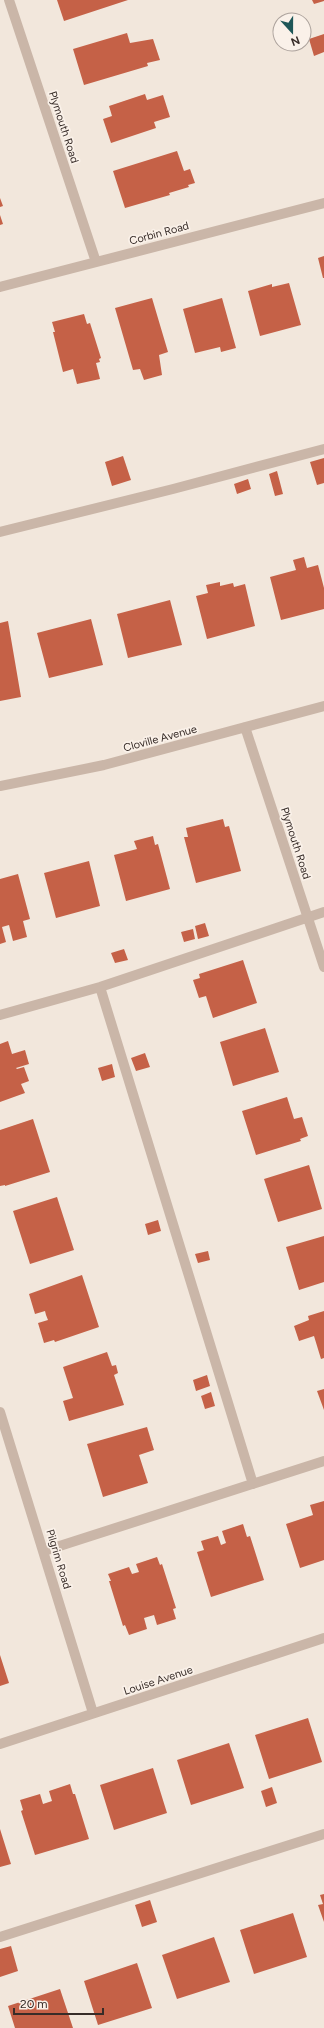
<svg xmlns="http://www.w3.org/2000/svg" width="324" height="2028" viewBox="0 0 324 2028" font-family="Figtree,sans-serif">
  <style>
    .building { fill: #c56147 }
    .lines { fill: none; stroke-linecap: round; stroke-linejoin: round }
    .minor { stroke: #cab6a8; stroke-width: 10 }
    .labels { text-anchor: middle; stroke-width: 3.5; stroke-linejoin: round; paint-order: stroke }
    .street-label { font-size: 11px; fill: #372c28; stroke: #faf1e9 }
  </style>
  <rect width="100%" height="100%" fill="#f2e7dc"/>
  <path class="building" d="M57,0H128L64,21Z
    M312,0H324V1L314,4Z
    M127,33L130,43L153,39L160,60L147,63L148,66L84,85L73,49Z
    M324,34V52L314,56L309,39Z
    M145,94L147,100L163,95L170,117L154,122L156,128L111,143L103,119L112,116L109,106Z
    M177,151L184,171L190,169L195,183L188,185L189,187L169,193L170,195L125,208L113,171Z
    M0,198L3,206L0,207Z
    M0,215L3,224L0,225Z
    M324,256V278H323L318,258Z
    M289,283L301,325L260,336L248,291L272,284V287Z
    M152,298L168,352L159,355L162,375L144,380L140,369L133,370L115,308Z
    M222,298L236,348L221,352L220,347L195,353L183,309Z
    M84,314L87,324L90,323L101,358L99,359L100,362L96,363L100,379L77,384L73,369L63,372L53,332H55L52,322Z
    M123,456L131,480L112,486L105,462Z
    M324,458V483L317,485L310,462Z
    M277,471L283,494L275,496L269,474Z
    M248,479L251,489L237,494L234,484Z
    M304,557L307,568L318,565L324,588V609L281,620L270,577L296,570L293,560Z
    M220,582V586L233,583L234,587L245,584L255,626L207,639L196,596L208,593L206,585Z
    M170,600L182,645L128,658L117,614Z
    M91,619L103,665L49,678L37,633Z
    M8,621L21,697L0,701V623Z
    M223,819L225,827L229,826L241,871L196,883L184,837H188L186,828Z
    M153,836L155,845L158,844L170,889L126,901L114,855L137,849L134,841Z
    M89,861L100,906L56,918L44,873Z
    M18,874L30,919L23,921L27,937L13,941L9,925L2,927L6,942L0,944V879Z
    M205,923L209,936L198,939L195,926Z
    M193,929L195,939L184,942L181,932Z
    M124,949L128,960L115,963L111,953Z
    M243,960L257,1003L213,1018L206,996L199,998L193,980L200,978L199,974Z
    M265,1028L279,1072L233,1086L220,1042Z
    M8,1041L12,1054L25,1050L29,1064L16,1068L17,1069L24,1067L29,1081L21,1084L25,1093L0,1102V1044Z
    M145,1053L150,1067L136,1071L131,1058Z
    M112,1064L115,1077L102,1081L98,1068Z
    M287,1097L294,1119L302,1117L308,1136L300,1139L301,1141L256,1155L242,1111Z
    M33,1119L50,1172L5,1186V1185L0,1186V1130Z
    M309,1165L322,1209L278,1222L264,1179Z
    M57,1197L74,1250L30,1264L13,1211Z
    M158,1220L161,1231L148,1235L145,1224Z
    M324,1236V1282L299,1290L286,1247Z
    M208,1251L210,1260L198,1263L195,1254Z
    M82,1275L99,1327L55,1342L54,1340L44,1343L38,1323L48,1320L46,1315L45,1311L35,1314L29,1294Z
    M324,1311V1358L321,1359L314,1336L299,1341L294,1326L309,1320L308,1316Z
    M107,1352L112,1366L116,1365L118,1373L114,1375L124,1405L69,1421L63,1401L73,1398L63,1367Z
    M207,1375L210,1386L196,1391L193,1380Z
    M324,1389V1410L317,1391Z
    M211,1392L215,1406L205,1409L201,1396Z
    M147,1427L154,1450L139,1455L148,1483L103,1497L87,1444Z
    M324,1501V1560L300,1568L286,1524L313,1515L310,1505Z
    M243,1524L247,1537L250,1536L264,1580L211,1597L197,1552L204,1550L201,1541L218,1536L221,1545L226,1543L222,1531Z
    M157,1557L160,1565L162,1564L176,1608L173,1609L176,1619L157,1625L154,1615L144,1618L147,1629L129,1635L125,1625L123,1626L109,1581H111L108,1574L129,1567L132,1574L139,1572L136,1564Z
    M0,1655L9,1683L0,1686Z
    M308,1718L322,1762L269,1779L255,1735Z
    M229,1743L244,1788L191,1805L177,1760Z
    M153,1768L167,1813L114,1830L100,1785Z
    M70,1784L73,1794H75L89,1839L35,1855L21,1811L23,1810L20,1800L40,1794L43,1804L52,1801L49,1791Z
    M272,1787L277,1803L266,1807L261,1791Z
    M0,1829L11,1864L0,1867Z
    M324,1894V1922L318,1905L323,1904L320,1895Z
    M150,1900L157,1922L142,1927L135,1905Z
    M293,1913L307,1957L254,1974L240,1930Z
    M214,1937L230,1982L177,1999L162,1955Z
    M11,1946L18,1971L0,1977V1949Z
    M137,1963L152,2008L98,2025L84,1981Z
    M60,1989L73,2028H15L8,2006Z"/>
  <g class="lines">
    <path class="minor" d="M9,0L96,262
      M0,287L324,203
      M0,532L173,489L324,449
      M245,727L324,967
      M0,786L104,765L324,706
      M100,987L253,1484
      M0,1015L100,987L324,912
      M0,1412L93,1713
      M44,1551L324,1461
      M0,1744L324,1638
      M0,1937L324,1834"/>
  </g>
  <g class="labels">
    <g class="street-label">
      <text transform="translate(64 127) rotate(72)" y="4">Plymouth Road</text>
      <text transform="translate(159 233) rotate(-15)" y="4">Corbin Road</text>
      <text transform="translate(160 738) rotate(-15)" y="4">Cloville Avenue</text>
      <text transform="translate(296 843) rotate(72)" y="4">Plymouth Road</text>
      <text transform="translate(59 1559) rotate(73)" y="4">Pilgrim Road</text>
      <text transform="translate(158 1680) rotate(-18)" y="4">Louise Avenue</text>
    </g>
  </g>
  <g transform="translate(292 32) rotate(159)"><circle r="19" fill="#faf1e9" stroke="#aca29c"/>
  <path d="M0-3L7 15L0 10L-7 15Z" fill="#1e5758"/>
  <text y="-6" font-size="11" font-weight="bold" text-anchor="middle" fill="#372c28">N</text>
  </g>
  <path d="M14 2008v6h89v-6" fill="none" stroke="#372c28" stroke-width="2"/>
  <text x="20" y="2008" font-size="12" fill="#372c28" stroke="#faf1e9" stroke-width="3" paint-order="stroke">20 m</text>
</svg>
